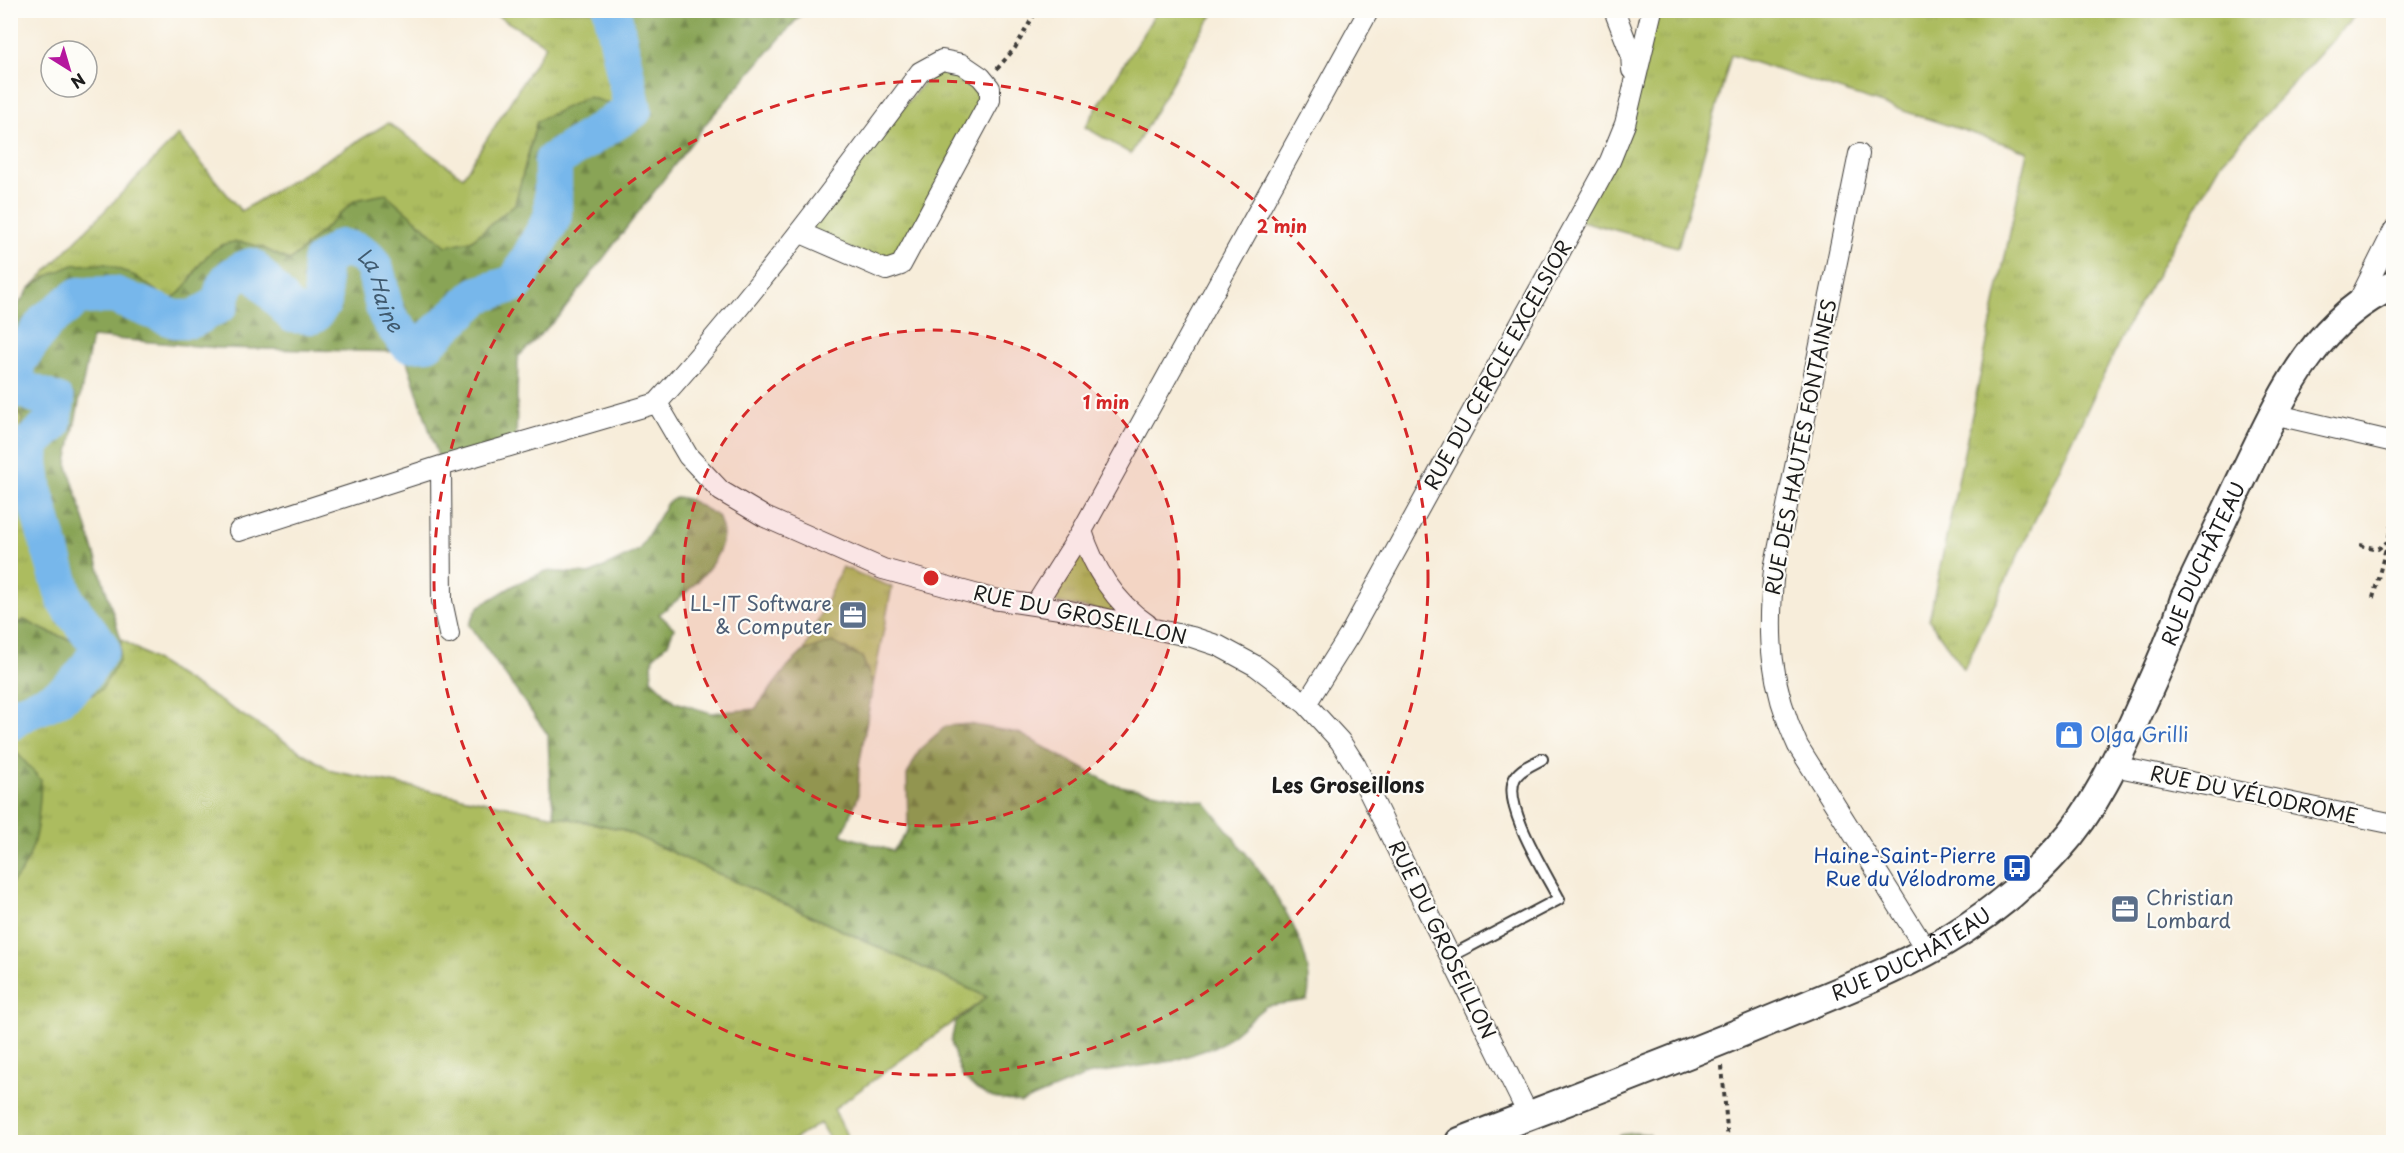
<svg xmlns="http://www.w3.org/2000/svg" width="2404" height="1153" viewBox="0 0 2404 1153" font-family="'Playpen Sans',sans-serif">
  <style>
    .grass { fill: url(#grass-tufts); stroke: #646c3e; stroke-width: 1.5 }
    .forest { fill: url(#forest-firs); stroke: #526039; stroke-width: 1.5 }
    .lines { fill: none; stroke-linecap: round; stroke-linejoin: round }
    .river { stroke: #77b7eb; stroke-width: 38 }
    .lane-casing { stroke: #3d3b38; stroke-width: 14 }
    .street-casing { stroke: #3d3b38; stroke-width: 22 }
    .secondary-casing { stroke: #3d3b38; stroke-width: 32 }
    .path { stroke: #3d3b38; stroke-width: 4; stroke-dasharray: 4.5 4.5; stroke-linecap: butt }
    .lane { stroke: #fff; stroke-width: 10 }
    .street { stroke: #fff; stroke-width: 20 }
    .secondary { stroke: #fff; stroke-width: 28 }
    .ring { fill: none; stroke: #d62828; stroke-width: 3; stroke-dasharray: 10 8 }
    .labels { text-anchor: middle; stroke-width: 4.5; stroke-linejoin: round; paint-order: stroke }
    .street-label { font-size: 20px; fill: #1c1c1c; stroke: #fdfcf7 }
    .service-label { font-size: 20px; fill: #4e5e75; stroke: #fdfcf7; text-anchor: end }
    .shop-label { font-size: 20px; fill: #366cbe; stroke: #fdfcf7; text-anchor: start }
    .transit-label { font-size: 20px; fill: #164399; stroke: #fdfcf7; text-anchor: end }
    .water-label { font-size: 21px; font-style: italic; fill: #405a6f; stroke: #fdfcf7 }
    .neighbourhood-label { font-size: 21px; font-weight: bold; fill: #1c1c1c; stroke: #fdfcf7 }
    .centre { fill: #d62828; stroke: #fdfcf7; stroke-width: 3 }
    .ring-label { font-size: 18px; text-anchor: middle; font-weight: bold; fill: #d62828; stroke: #fdfcf7; stroke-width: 4.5; stroke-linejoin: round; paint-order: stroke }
  </style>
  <defs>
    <pattern id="grass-tufts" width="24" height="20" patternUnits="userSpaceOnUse" patternTransform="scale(1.5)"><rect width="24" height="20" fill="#acbc5f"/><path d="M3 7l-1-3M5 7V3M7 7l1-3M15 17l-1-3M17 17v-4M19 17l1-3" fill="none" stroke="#93a152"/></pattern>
    <pattern id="forest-firs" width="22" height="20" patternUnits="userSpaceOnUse" patternTransform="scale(1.5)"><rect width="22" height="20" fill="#89a456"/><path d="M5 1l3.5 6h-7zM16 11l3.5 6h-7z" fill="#6f8546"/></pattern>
  </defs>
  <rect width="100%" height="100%" fill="#fdfcf7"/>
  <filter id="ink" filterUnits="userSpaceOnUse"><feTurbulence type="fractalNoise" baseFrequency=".0167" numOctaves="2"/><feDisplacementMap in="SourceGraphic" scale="12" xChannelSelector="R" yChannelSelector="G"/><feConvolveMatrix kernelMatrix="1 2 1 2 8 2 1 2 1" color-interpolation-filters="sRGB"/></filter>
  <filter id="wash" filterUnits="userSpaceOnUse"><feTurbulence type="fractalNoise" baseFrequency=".008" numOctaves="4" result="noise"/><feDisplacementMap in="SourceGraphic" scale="24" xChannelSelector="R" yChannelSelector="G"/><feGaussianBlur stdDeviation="1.35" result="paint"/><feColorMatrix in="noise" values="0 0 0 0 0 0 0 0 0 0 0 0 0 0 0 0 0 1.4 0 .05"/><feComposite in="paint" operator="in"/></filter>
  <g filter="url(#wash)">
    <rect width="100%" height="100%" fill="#f7edda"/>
    <path class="grass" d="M489,11H613L633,110L537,121L515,204L471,241L446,246L386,194L313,240L290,261L261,247L198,266L183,292L169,300L135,276H48L29,289L178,135L241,211L388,123L463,177L546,45Z
      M1157,11H1216L1200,33L1131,154L1085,127Z
      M1652,11H2359L2222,162L2127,326L1964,669L1929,620L2027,151L1731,55L1678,247L1578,220L1610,161Z
      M942,60L990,88L901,265L801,233Z
      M10,404L22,418L19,442H11Z
      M10,482L17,488L34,493L66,602L83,624L74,641L48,632L24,620L11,626Z
      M1081,556L1086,557L1118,598L1117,614L1054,602L1053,593L1074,560Z
      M842,567L892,587L873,685L862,657L832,642L804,651Z
      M121,639L332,771L621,829L987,997L834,1109L850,1142H831L820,1123L790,1142H11L10,884L29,858L11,745V722L20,713L58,714L119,661Z"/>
    <path class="forest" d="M612,11H804L708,121L561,314L518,357L516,445L441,466L404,352L219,348L92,337L67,463L121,639L119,661L102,689L58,714L20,713L11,722V626L24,620L48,632L74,641L83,624L66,602L49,542L31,535L24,512L34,493L17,488L11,482V442H19L22,418L11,404V315L29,289L48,276L73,265L106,264L135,276L169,300C184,292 188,283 197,269C224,226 253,243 290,261L355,200L386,194L446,246L471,241L515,204L537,121L588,97L633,110Z
      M677,497L688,499L718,516C720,521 723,529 723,534C722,565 681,598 659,614L674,628L668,643L653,657L651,679L675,702L711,713L755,709L788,666L804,651L832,642L862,657L873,685L859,767L858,797L842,835L893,851L908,831L907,775L920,749L946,726L969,724L1019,733L1111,784L1205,802C1241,848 1323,938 1307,1000L1266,1006L1220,1045L1173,1061L1091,1074L1021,1103L993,1098L977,1090L962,1076L955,1057L951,1042L955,1023L987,997L621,829L555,816L550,788L548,735L469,625L478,607L516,584L546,571L590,574L639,550L667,503Z
      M10,745L41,780C39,815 38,858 11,884Z
      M1633,1133L1649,1134L1654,1142H1610L1621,1135Z"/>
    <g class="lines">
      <path class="river" id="s1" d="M10,722C23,710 37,708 51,701C76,689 88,669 101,647L66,602L34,493L30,462L31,443L52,424L56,402L17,387L15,364L46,321L79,296L114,295L175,319H193L220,304C225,280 228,276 251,267L293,314L313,315L323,302L321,262L341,248C383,253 374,280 386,312C390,323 401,333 408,343L427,342L478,295L516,283L553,216V161L633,110L612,10"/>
    </g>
  </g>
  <g filter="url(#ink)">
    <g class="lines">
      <g class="lane-casing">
        <path id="lane" d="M1451,956L1559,899C1546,874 1501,804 1515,778C1521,768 1533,764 1542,759"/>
      </g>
      <g class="street-casing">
        <path id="street" d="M1614,10L1631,54L1632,70
          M1859,154L1774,570C1767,635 1770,686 1798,746L1928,953
          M2356,306L2394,230
          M657,403L688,456L721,491L765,517L883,569L993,599L1060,609L1192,637L1219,646L1256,666L1306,704L1340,741L1356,766L1529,1116
          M657,403C752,298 836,185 920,72L942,60L962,64L981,77L990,88V100L901,265L886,270L801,233
          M2273,414L2394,442
          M441,466L442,601L449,634
          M239,531L441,466L657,403
          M1082,531C1093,567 1115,603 1147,624
          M1036,604L1082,531L1369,10
          M1306,704L1350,634L1610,161L1625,124L1652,10
          M2114,766L2394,824"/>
      </g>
      <g class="secondary-casing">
        <g id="secondary">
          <path id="s2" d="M1460,1142C1561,1103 1663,1065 1764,1023C1879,975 1972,945 2058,849C2096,808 2119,755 2142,704C2158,669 2174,634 2185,598C2206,555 2226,512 2246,470C2281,398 2315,319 2394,285"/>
        </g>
      </g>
      <path class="path" d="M997,69L1015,48L1037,10
        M2360,545L2378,549L2387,542
        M2373,598L2394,517
        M1722,1066L1728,1142"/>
      <use href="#lane" class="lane"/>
      <use href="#street" class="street"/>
      <use href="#secondary" class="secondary"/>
    </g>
  </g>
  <circle cx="931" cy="578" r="248" fill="#d62828" fill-opacity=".12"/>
  <g class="ring">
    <circle cx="931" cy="578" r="248"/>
    <circle cx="931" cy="578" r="497"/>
  </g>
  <defs>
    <g id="office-square" transform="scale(1.5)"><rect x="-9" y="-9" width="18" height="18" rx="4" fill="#5c6f8a" stroke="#fdfcf7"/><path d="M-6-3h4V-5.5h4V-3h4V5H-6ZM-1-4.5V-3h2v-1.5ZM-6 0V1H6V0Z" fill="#fff"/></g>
    <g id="shop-square" transform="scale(1.5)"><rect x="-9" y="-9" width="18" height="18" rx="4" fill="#3f7fe0" stroke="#fdfcf7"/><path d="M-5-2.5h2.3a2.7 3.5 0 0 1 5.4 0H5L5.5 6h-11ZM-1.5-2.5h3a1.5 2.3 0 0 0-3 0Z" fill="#fff"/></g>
    <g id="bus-square" transform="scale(1.5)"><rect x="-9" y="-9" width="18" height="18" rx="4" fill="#1a4fb4" stroke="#fdfcf7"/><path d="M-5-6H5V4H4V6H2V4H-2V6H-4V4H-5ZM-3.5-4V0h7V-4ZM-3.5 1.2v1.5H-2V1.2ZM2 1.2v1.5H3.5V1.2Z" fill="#fff"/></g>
  </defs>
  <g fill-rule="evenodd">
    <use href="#office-square" x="853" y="615"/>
    <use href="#shop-square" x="2069" y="735"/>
    <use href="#bus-square" x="2017" y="868"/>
    <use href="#office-square" x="2125" y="909"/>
  </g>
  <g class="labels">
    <g class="street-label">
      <text transform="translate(1498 365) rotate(-61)" y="7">RUE DU CERCLE EXCELSIOR</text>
      <text transform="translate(1801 447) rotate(-79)" y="7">RUE DES HAUTES FONTAINES</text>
      <text dy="7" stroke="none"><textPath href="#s2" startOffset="993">RUE DUCHÂTEAU</textPath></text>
      <text transform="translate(1080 615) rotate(12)" y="7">RUE DU GROSEILLON</text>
      <text transform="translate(2254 795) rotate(12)" y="7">RUE DU VÉLODROME</text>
      <text transform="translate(1442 940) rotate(64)" y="7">RUE DU GROSEILLON</text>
      <text dy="7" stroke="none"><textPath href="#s2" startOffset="489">RUE DUCHÂTEAU</textPath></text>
    </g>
    <g class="service-label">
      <text x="832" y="611">LL-IT Software<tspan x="832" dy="23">&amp; Computer</tspan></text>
      <text x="2146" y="905" text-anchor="start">Christian<tspan x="2146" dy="23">Lombard</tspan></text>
    </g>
    <g class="shop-label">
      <text x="2090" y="742">Olga Grilli</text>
    </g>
    <g class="transit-label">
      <text x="1996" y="863">Haine-Saint-Pierre<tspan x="1996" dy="23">Rue du Vélodrome</tspan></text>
    </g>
    <g class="water-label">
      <text dy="7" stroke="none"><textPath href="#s1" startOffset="981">La Haine</textPath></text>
    </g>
    <g class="neighbourhood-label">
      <text x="1348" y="793">Les Groseillons</text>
    </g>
  </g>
  <circle cx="931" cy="578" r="9" class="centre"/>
  <g class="ring-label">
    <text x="1282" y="233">2 min</text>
    <text x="1106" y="409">1 min</text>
  </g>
  <rect width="2404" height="1153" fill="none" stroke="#fdfcf7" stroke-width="36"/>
  <g transform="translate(69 69) rotate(143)"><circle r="28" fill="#fdfcf7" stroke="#a3a29f" stroke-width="1.5"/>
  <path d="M0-4.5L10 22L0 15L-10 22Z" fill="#b5179e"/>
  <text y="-9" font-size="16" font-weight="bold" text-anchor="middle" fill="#1c1c1c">N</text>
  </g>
</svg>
